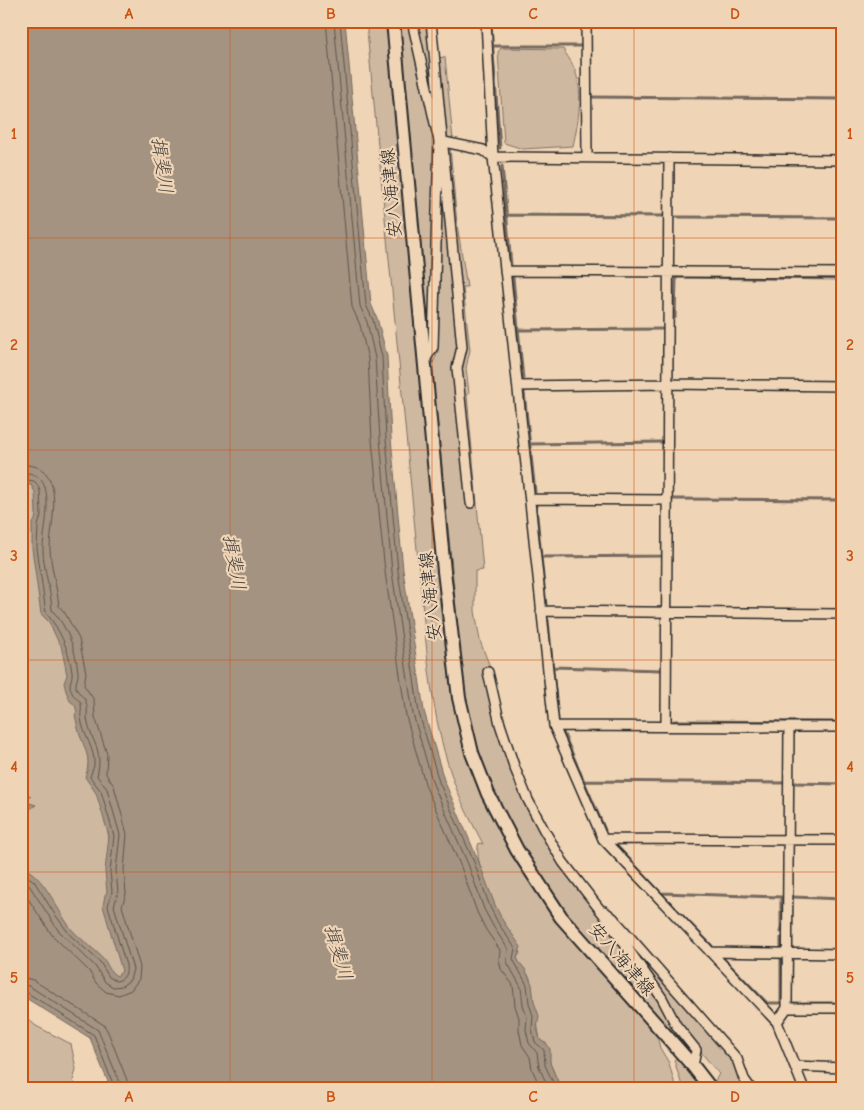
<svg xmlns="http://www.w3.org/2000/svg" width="864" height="1110" viewBox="0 0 864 1110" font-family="'Comic Neue','Klee One',sans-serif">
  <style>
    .green { fill: #cfb8a0; stroke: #7d7266 }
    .water { fill: #a49381; stroke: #74695f }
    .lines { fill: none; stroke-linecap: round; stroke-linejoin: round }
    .shore { stroke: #5b554d; stroke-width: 1 }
    .stream { stroke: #74695f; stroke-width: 3 }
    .minor-casing { stroke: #2b2b2b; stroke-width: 12 }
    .secondary-casing { stroke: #2b2b2b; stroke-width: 16 }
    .minor { stroke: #efd4b6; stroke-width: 9 }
    .secondary { stroke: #efd4b6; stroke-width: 12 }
    .grid { fill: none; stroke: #cc5211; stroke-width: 1; stroke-opacity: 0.55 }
    .labels { text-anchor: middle; stroke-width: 4.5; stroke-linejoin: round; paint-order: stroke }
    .street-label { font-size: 18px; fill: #2b2b2b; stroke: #efd4b6 }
    .water-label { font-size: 19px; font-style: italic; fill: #494540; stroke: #efd4b6 }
    .neatline { fill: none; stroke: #cc5211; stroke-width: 2 }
    .grid-label { font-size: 16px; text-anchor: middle; font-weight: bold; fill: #cc5211 }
  </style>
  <rect width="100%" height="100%" fill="#efd4b6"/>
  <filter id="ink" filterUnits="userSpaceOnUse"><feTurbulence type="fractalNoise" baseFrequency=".02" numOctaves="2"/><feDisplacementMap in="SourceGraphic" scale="10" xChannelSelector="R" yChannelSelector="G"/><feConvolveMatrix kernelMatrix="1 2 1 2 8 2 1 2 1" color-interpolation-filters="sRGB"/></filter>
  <g filter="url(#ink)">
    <path class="green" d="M366,21H388L440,586L479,787L495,822L512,853L555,919L657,1036L660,1048L669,1063L676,1089H561L550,1063L549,1055L540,1040L530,978C526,971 520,965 517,958L520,953C516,940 510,933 503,922C495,908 472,857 479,843L483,844C473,824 462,805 455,785C439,742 432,698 427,653Z
      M398,21H408L434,143L431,343L429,346Z
      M414,21H428L439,124Z
      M501,48L563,49C566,55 571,60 573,66C585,90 578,122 573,146L523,149L504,143L498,52Z
      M445,57L453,140L448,138L445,134L438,58Z
      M450,147L457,224L467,287H463L470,350L466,368L469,393L467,395L483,570L475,571V611L480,641L492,672L497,727L561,864L659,999L673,1026L690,1051L689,1054L579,930L559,905L522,847L505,817L491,785L479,751L464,690L432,365L438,352L440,164H442L460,365L446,150Z
      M21,465L38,476L103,787L123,964L124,987L21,955Z
      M614,923L734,1061L747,1089H717L713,1084L719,1074L682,1029Z
      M21,1013L36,1026L71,1044L76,1069L73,1081L78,1089H21Z
      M676,1058L679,1059L703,1089H683L674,1060Z"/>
    <path class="water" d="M21,21H345L371,304L377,318L387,356L391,438L403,570L424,711L444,780L478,860L495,905L503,921L521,947L517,958L519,962L525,969L532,984L534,1002L539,1016L537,1028L540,1040L547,1044L550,1049V1063L561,1089H111L90,1038L21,995V867C45,874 57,913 74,932C83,941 94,949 103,958C108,964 109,972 117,976L122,971L103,906L105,895L107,892L105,871L109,836L96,793L85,777C91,761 87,753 81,738C78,732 77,722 75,715L77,712L75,705L70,701L66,691L64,683L67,675L61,645L58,641L49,622L41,614L32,548V525L35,520L36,514L35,492L31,485L21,484Z
      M21,792L31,796L23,801L36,805L22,814Z"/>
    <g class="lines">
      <path class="shore" d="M326,21L352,307L360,325L368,359L372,440L385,572L406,716L426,787L461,867L477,912L486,930L500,950L499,959L501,969L513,985L515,1006L519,1018V1030L522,1045L530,1057L532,1069L541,1089
        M334,21L360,306L367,322L375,358L380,439L392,572L413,714L433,784L468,864L484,909L493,926L508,949L507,962L521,987L523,1005L527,1017L526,1030L529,1043L537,1053L539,1067L549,1089
        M340,21L366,305L373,320L382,357L386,439L398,571L419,713L439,782L474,862L490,907L498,923L515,948L513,959L527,985L529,1003L533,1016L532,1029L535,1042L544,1050L545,1065L556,1089
        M21,465C69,462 50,522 50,549C51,568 57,587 59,606L65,613L79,639L86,673L84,685L94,700L95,717L107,754L106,774L114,786L127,834L124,870L126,894L122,906L140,967L139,979L131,990L119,995L106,992L96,983L89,971L52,935L21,888
        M21,473C61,469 43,527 43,549C43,569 51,589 52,610C67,626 76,650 78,672C79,677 75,682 76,687C78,694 84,696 86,702C88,708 87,712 87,718C90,742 104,747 97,776L107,789L120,835L116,870L118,893L114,906L133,969L130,980L122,986L113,987L105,982L95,966L58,930L29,885L21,879
        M21,479L34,481L37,484L40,491L41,515L38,526L37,548L46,613C60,629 69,650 72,672C73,679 68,683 71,690C73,697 77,697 80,702C83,707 80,713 81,717C82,734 96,749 94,766C93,769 91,773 90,777L101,791L114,836L110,871L112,892L108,906L126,965C127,973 125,980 116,981L109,977L100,962L70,935L54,913L34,881L21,872
        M21,977L33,980L104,1025L108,1032L127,1080L129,1089
        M21,985L29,986L98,1030L120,1083L121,1089
        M21,991L26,992L94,1035L115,1089"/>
      <path class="stream" d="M491,25L500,148
        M493,46H581
        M590,97L843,99
        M502,166L511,265
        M506,215L665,216
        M675,217L843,218
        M513,278L523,379
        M675,318L676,277L843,279
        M518,330L665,329
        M524,392L535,492
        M530,444L662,442
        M673,499L843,500
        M536,506L546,606
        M541,557L664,556V555
        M548,620L558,719
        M552,667L661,670
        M674,721L843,722
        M562,730L605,830
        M583,781L785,783
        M794,783L843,784
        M616,845L674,907
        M661,893L781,897V932
        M793,897L843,899
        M678,911L712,946
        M781,938V949
        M724,959L767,1003H782
        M781,1003V958
        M793,1003H843"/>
      <g class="minor-casing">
        <path id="minor" d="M412,21L439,141L433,347L425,360
          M431,21L462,347L457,368L471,503
          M486,21L493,157L554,726L603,839L777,1022L804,1089
          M586,21L587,157
          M439,141L483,150L493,157L843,160
          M505,271L843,273
          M518,386L669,384L843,386
          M530,499L667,500
          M541,611L843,614
          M488,672L500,724L514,766L528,800L544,830L563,862L608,920L662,998L676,1025L696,1050L693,1066
          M554,726L789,727L787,1008L777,1022
          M666,726L669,158
          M789,727H843
          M603,839L843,840
          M604,911L613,918L737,1059L744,1079L751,1089
          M710,952L843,954
          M787,1008H843
          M795,1066L843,1068"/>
      </g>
      <g class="secondary-casing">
        <path id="secondary" d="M393,21L444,571L459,698L472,753L488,794L517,850L561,917L693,1066L711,1089"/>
      </g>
      <use href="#minor" class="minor"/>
      <use href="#secondary" class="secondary"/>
    </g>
  </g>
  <path class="grid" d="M230,21V1089M432,21V1089M634,21V1089M21,238H843M21,450H843M21,660H843M21,872H843"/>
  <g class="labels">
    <g class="street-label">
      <text transform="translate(391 193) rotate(-95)" y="6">安八海津線</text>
      <text transform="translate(430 596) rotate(-96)" y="6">安八海津線</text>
      <text transform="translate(622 959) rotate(49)" y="6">安八海津線</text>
    </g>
    <g class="water-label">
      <text transform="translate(163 165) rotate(82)" y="7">揖斐川</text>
      <text transform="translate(235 562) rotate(80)" y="7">揖斐川</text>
      <text transform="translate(339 952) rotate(74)" y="7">揖斐川</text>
    </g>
  </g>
  <rect width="864" height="1110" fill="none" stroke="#efd4b6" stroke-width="55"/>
  <rect x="28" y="28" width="808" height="1054" class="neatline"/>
  <g class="grid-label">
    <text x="129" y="19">A</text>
    <text x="331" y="19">B</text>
    <text x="533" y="19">C</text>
    <text x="735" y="19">D</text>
    <text x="14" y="139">1</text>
    <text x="850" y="139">1</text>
    <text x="14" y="350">2</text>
    <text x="850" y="350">2</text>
    <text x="14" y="561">3</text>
    <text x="850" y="561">3</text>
    <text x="14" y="772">4</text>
    <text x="850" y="772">4</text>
    <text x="14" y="983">5</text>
    <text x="850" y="983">5</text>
    <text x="129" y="1102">A</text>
    <text x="331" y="1102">B</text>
    <text x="533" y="1102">C</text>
    <text x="735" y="1102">D</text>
  </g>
</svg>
